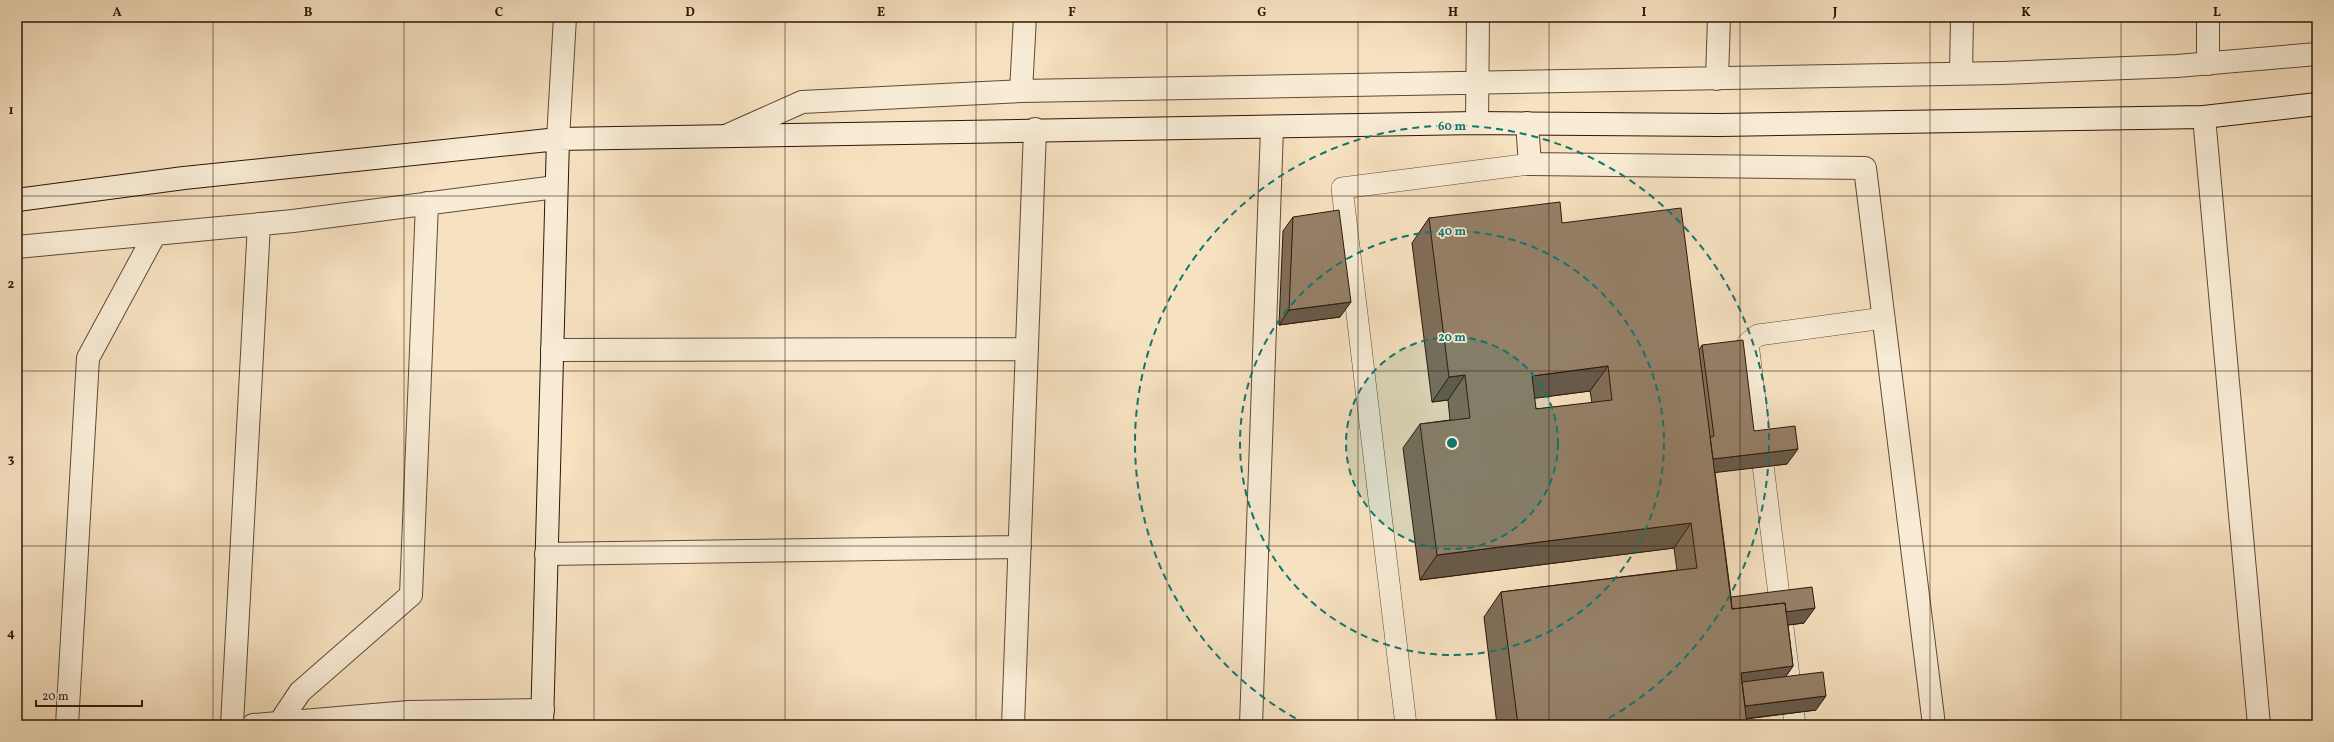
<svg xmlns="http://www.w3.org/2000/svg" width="2334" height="742" viewBox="0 0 2334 742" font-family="Vollkorn,serif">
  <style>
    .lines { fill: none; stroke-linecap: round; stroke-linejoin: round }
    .lane-casing { stroke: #5e4a36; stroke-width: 22 }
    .street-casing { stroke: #5e4a36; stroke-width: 24 }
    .secondary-casing { stroke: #2c1708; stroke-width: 24 }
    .lane { stroke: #f9ecd6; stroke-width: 21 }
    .street { stroke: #f9ecd6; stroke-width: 22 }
    .secondary { stroke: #f9ecd6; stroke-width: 22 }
    .wall { fill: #806e59; stroke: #2c1708; fill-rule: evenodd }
    .shaded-wall { fill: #685a49; stroke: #2c1708 }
    .building { fill: #958068; stroke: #2c1708; fill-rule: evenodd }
    .grid { fill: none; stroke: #2c1708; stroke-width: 1; stroke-opacity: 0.55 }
    .ring { fill: none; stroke: #0f766e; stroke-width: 2; stroke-dasharray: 7 5 }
    .centre { fill: #0f766e; stroke: #f9ecd6; stroke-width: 2 }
    .ring-label { font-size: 12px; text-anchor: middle; font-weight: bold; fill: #0f766e; stroke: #f9ecd6; stroke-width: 3.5; stroke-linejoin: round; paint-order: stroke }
    .neatline { fill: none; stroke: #2c1708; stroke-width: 1.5 }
    .grid-label { font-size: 13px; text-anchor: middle; font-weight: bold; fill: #2c1708 }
  </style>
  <rect width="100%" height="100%" fill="#f6e1c0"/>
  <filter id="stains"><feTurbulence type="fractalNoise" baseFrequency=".005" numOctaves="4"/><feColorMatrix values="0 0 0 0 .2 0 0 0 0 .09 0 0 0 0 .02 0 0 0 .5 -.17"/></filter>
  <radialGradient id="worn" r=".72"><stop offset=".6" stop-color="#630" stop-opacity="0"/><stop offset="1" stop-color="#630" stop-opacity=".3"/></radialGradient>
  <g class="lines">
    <g class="lane-casing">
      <path id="lane" d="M1406,725L1342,188L1530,164
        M1795,725L1748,343L1758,335L1884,318"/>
    </g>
    <g class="street-casing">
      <path id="street" d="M2208,64V17
        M1961,73L1962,17
        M1717,79L1719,17
        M1021,91L1025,17
        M2204,117L2259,725
        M1477,123L1478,17
        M1527,123L1530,164L1865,168L1934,725
        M728,135L802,102L1021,91L2002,73L2177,66L2317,54
        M558,139L565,17
        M17,247L293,221L556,187
        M552,350L1027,349
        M546,554L1020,547
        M280,722L300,692L411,595L427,203
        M67,725L88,358L155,234
        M232,725L259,224
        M253,725L409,712L543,710
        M1013,725L1035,129
        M1251,725L1272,128"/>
    </g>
    <g class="secondary-casing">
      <path id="secondary" d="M17,200L184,178L558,139L1477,123L1720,125L2204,117L2317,104
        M542,725L558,139"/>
    </g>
    <use href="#lane" class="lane"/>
    <use href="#street" class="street"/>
    <use href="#secondary" class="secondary"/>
  </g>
  <path class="wall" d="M1293,217L1340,317L1279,325L1283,231Z
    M1429,218L1562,223L1699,350L1702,345L1754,431L1787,464L1715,472L1731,597L1804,623L1788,625L1793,666L1786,676L1816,710L1746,719L1747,725H1497L1484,617L1501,592L1677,570L1674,548L1420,580L1403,448L1420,424L1450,420L1448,400L1432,402L1412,243ZM1590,391L1592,403L1536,409L1534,398Z"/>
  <path class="shaded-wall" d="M1351,302L1340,317L1279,325L1289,310Z
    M1608,366L1590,391L1514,401L1532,376Z
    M1465,375L1448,400L1432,402L1449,377Z
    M1798,449L1787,464L1695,475L1705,460Z
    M1691,523L1674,548L1420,580L1437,555Z
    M1815,608L1804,623L1715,634L1725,619Z
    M1793,666L1776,691L1735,696L1741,673Z
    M1826,696L1816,710L1726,721L1737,707Z"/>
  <path class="building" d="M1560,202L1562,223L1681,208L1732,609L1785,603L1793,666L1741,673L1747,725H1518L1501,592L1697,568L1691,523L1437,555L1420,424L1470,418L1465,375L1449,377L1429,218ZM1608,366L1612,400L1536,409L1532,376Z
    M1339,210L1351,302L1289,310L1293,217Z
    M1743,340L1754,431L1795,426L1798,449L1713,459L1710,437L1714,436L1702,345Z
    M1812,587L1815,608L1786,612L1785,603L1732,609L1731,597Z
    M1823,672L1826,696L1745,706L1742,682Z"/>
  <path class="grid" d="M213,17V725M404,17V725M594,17V725M785,17V725M976,17V725M1167,17V725M1358,17V725M1549,17V725M1740,17V725M1930,17V725M2121,17V725M17,196H2317M17,371H2317M17,546H2317"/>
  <circle cx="1452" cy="443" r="106" fill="#0f766e" fill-opacity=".12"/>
  <g class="ring">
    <circle cx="1452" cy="443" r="106"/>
    <circle cx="1452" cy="443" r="212"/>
    <path d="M1306 724A317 317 0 1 1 1598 724"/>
  </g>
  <circle cx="1452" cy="443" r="6" class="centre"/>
  <g class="ring-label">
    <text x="1452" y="130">60 m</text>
    <text x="1452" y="235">40 m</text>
    <text x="1452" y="341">20 m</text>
  </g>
  <rect width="2334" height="742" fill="none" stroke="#f6e1c0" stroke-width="44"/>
  <path d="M36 700v6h106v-6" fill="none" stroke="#2c1708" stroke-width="2"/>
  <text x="42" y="700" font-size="12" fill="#2c1708" stroke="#f9ecd6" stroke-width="3" paint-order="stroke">20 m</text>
  <rect x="22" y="22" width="2290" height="698" class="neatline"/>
  <g class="grid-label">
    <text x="117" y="16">A</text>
    <text x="308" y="16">B</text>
    <text x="499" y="16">C</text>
    <text x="690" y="16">D</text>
    <text x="881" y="16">E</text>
    <text x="1072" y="16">F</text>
    <text x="1262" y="16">G</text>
    <text x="1453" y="16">H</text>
    <text x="1644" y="16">I</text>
    <text x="1835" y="16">J</text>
    <text x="2026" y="16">K</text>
    <text x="2217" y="16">L</text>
    <text x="11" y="114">1</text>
    <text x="11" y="288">2</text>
    <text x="11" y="463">3</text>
    <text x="11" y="637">4</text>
  </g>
  <rect width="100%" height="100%" filter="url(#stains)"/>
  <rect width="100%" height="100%" fill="url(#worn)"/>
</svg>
